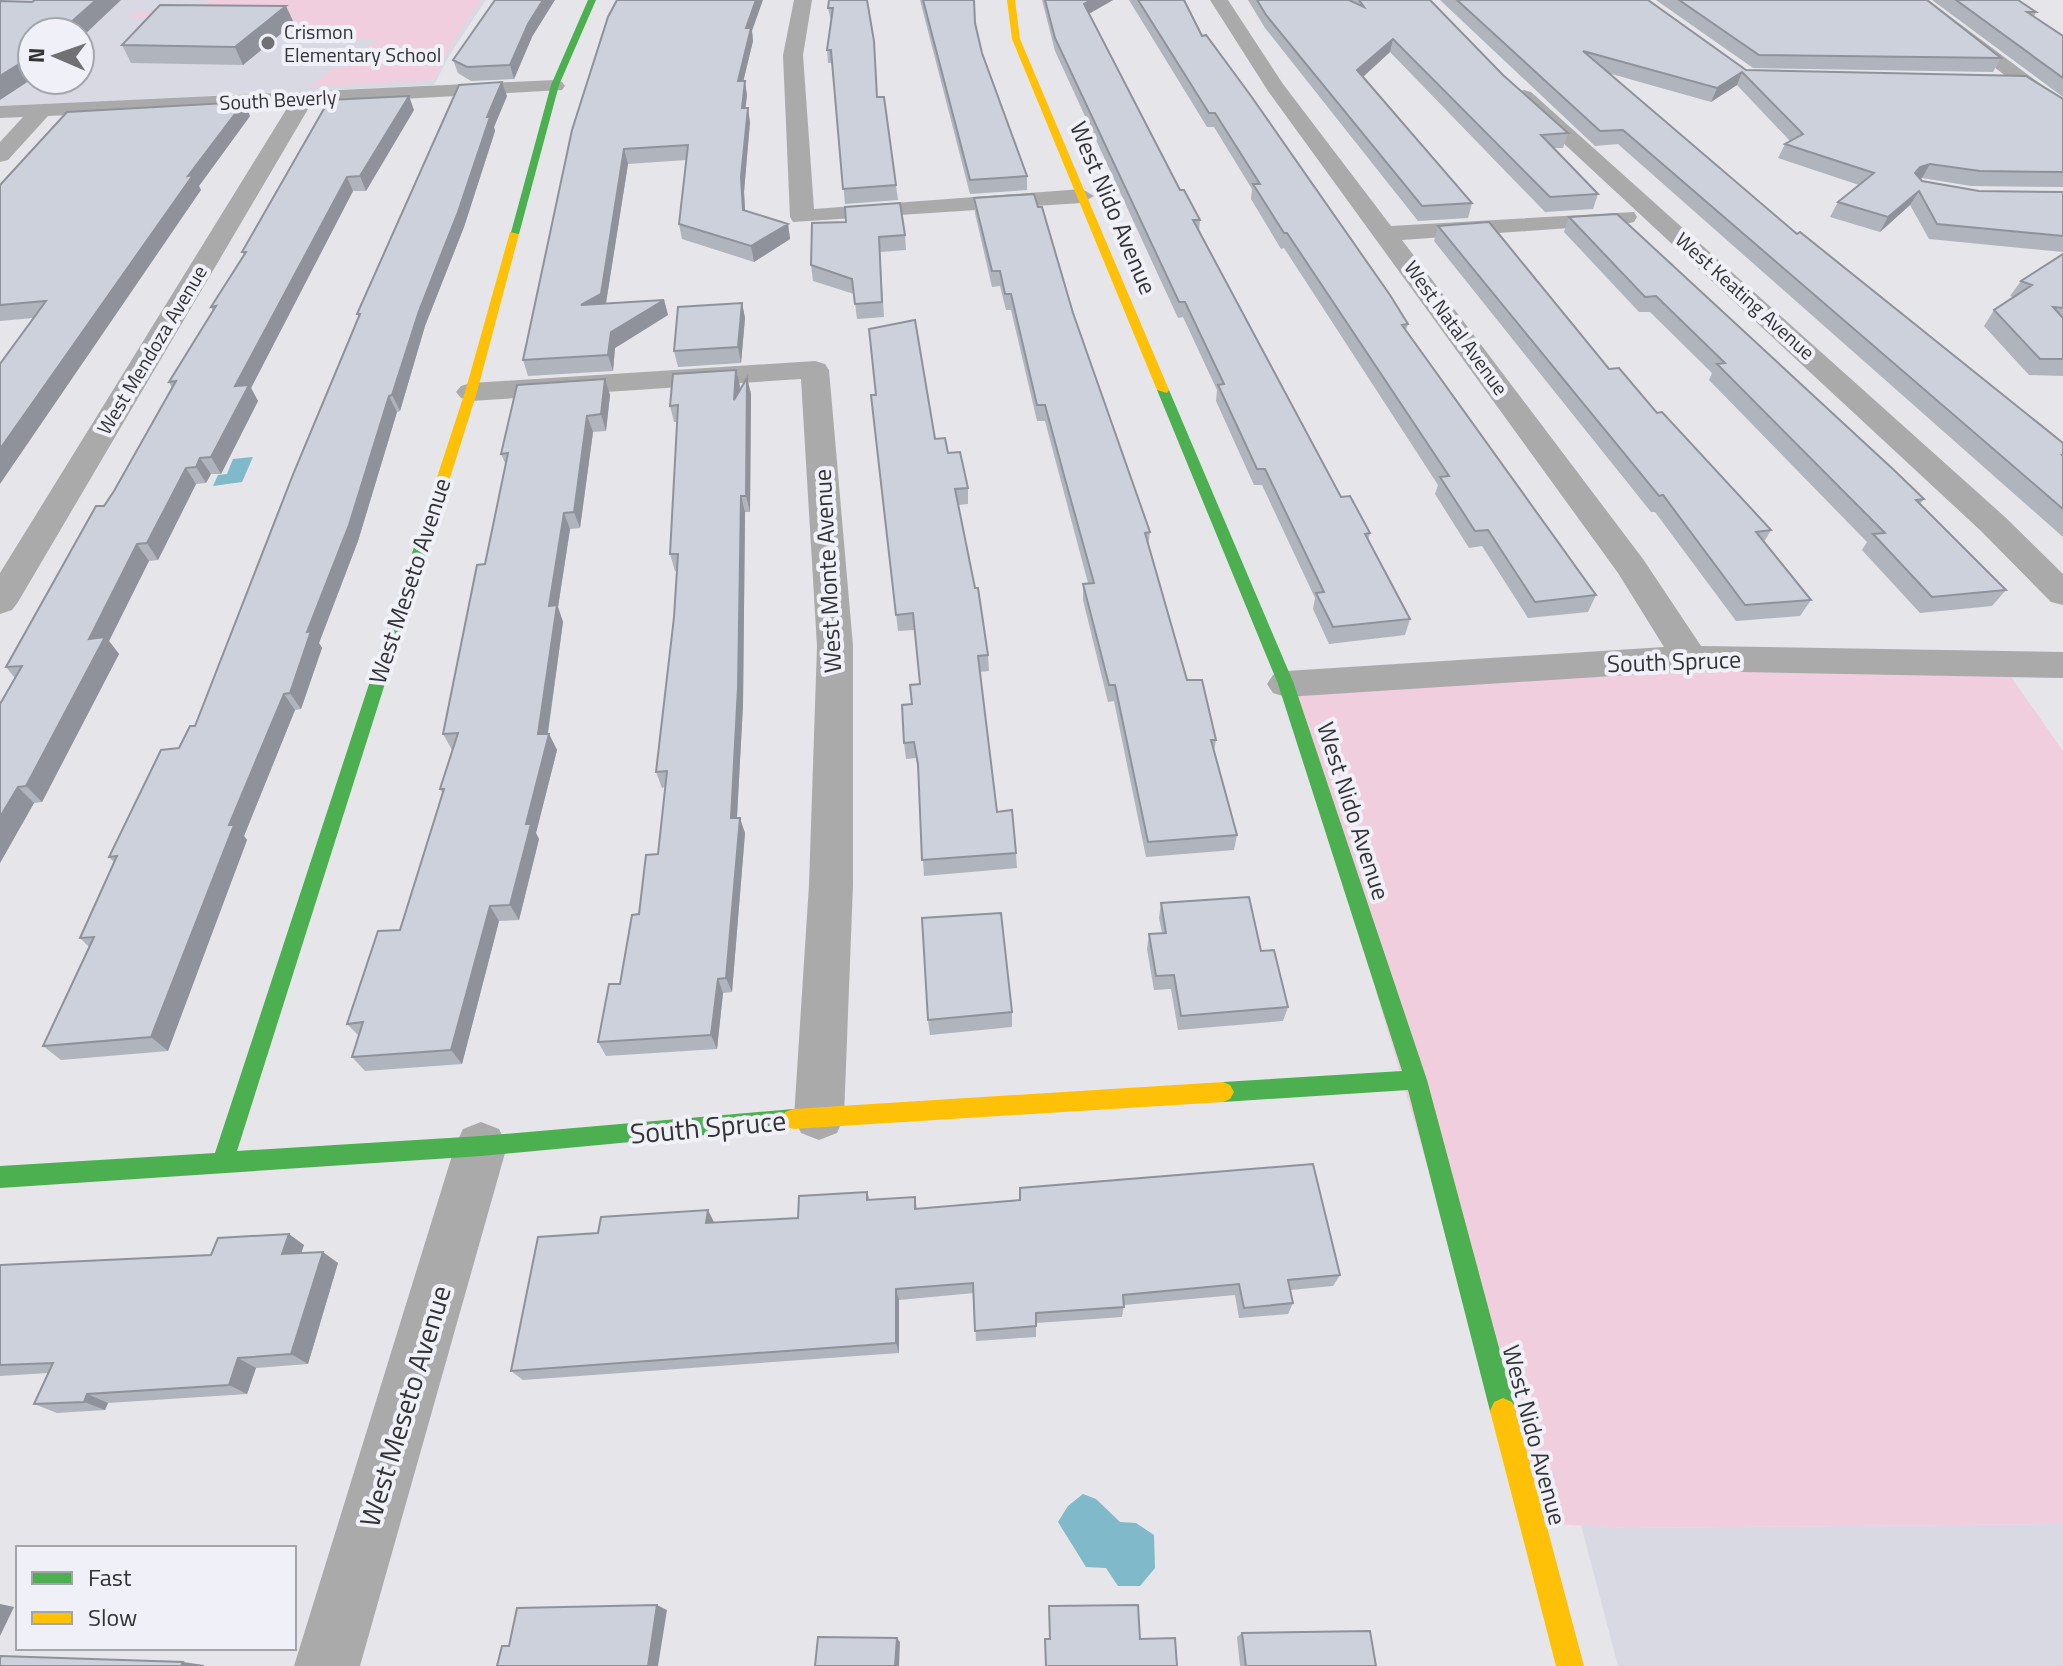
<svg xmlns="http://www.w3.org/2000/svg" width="2063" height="1666" viewBox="0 0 2063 1666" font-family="'Titillium Web',sans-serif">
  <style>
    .built { fill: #d9d9e4; fill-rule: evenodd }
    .green { fill: #f1cede }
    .water { fill: #7fb9ca }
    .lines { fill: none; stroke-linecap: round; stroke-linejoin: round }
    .street { fill: #aaaaab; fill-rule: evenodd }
    .fast { fill: #4caf50; fill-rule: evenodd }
    .slow { fill: #ffc107; fill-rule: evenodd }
    .wall { fill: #afb4bd }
    .shaded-wall { fill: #8f929a }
    .building { fill: #ccd1dc; stroke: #8f929a; stroke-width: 2 }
    .poi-dot { fill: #717175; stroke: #f0f0f9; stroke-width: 3 }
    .labels { text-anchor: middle; stroke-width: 8; stroke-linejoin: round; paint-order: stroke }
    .far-poi-label { font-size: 20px; fill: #333336; stroke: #f0f0f9; text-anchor: start }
    .far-street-label { font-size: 20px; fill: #333336; stroke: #f0f0f9 }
    .street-label { font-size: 24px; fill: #333336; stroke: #f0f0f9 }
    .near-street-label { font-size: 28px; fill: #333336; stroke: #f0f0f9 }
  </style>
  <rect width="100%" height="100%" fill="#e5e5ea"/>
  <path class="built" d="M0,0H486L450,54L434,85L0,106ZM32,32H80V80H32Z
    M2063,1524V1666H1618L1581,1525L1629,1528Z"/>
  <path class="green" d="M210,0H481L452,43L434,80L310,87L334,68H346L376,40L286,36L301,22L126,18L135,13L200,7Z
    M1690,658L2002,664L2063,751V1524L1629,1528L1532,1523L1286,684Z"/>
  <path class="water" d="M253,457L242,482L213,486L218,475L227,474L233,459Z
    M1083,1494L1096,1499L1120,1522L1136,1523L1154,1535L1155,1568L1140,1586H1118L1106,1568L1086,1567L1058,1522L1068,1506Z"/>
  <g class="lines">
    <path class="street" d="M794,0H812L803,55L814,209L1082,189L1094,196L1082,203L793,222L790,217L783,55Z
      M1210,0H1228L1283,84L1391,226L1634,212L1637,217L1634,222L1625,224L1402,240L1643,559L1701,646L2063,652V678L1690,671L1286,697L1273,693L1267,684L1273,675L1286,671L1664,647L1618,573L1268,91Z
      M1908,0H1928L2063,101V117L2056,115Z
      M555,80L562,82L565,86L562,90L311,104L18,602L12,610L0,614V573L289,105L48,116L8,160L0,162V142L23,117L0,118V106Z
      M1524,90L1531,92L2005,517L2063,574V605L2051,602L1981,531L1517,100L1514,96L1517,92Z
      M815,361L825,364L829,370L853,646V885L844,1117L837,1133L819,1140L801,1133L794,1117L809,885L817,646L801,379L471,401L461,398L456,392L461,386L471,383Z
      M481,1122L499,1129L507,1146L360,1666H294L455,1146L463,1129Z"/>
    <path class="fast" d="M588,0H596L559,85L519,234L510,236L551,85Z
      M1163,386L1169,390L1294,684L1427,1080L1516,1411L1512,1420L1503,1424L1494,1420L1490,1411L1408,1090L1223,1102L1216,1099L1212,1092L1216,1085L1223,1082L1402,1071L1278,684L1157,390Z
      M426,528L433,532L237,1151L481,1136L793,1109L801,1112L804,1119L801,1126L481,1156L0,1188V1166L215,1153L419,532Z"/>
    <path class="slow" d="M1007,0H1015L1020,39L1169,390L1167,393L1157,390L1012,39Z
      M510,232L519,234L477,392L433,532L431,535H421L419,532L465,392Z
      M1223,1082L1230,1085L1234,1092L1230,1099L1223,1102L793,1129L785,1126L782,1119L785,1112L793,1109Z
      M1503,1398L1512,1402L1516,1411L1584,1666H1556L1490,1411L1494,1402Z"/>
  </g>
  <path class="wall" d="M617,0L752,31L753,41L743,81L747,95L745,108L750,122L744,192L745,210L788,224L790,239L754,262L682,239L679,224L686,160L628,164L606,303L664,300L668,315L615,348L613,371L528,376L523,360Z
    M829,0L877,97L896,185L898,200L845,204L832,63H828L827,50L831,21L828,8Z
    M920,0H974L975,23L982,53L1027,176V190L970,194Z
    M1042,0H1113L1089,14L1180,190L1200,220L1199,231L1341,497L1370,533L1368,540L1410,619L1405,635L1329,644L1313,609L1315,598L1262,485H1254L1216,401L1217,390L1183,317L1178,318L1055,51Z
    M1129,0H1184L1202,36L1408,324L1406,330L1596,595L1588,612L1528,618L1482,546L1469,548L1435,494L1438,485L1284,248L1281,249L1251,199L1252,189L1214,127H1207Z
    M1248,0H1430L1503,75L1568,133L1563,148H1553L1598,194L1593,209L1545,212L1390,52L1363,77L1472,203L1468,218L1418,221L1265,28Z
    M1440,0H1648L1746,70L2063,99V187L1971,186L1922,178L1920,179L1922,181L1979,191L2063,192V252L1929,239L1910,205L1880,232L1830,217L1838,202L1859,185L1778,158L1785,144L1790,141L1737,85L1711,102L1608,73L1797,234L2063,443V537L1618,144L1595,146Z
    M1656,0H1927L2001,58L1993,72L1753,68Z
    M1932,0H2018L2036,12L2034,17L2063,36V97Z
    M294,23L243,65L131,63L122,45Z
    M532,37L514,79L471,81L458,73L453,60Z
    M507,96L494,127L495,131L464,227L425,326L400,411L397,412L358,541L319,643L322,648L301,709L295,710L244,836L247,840L168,1051L61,1060L43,1046L89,947L80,938L114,862L109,857L195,726L359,317L357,314Z
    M414,110L366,191H353L251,388L258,401L221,474H211L206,483L196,484L158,560L149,561L109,641L119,654L42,802L34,803L0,863L15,678L6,667L114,491L172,388L169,382L213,311L211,307L244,255L242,252Z
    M250,116L199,186L201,190L33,318L0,321V185Z
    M974,198L1073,313L1150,532L1148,546L1187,680L1216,740L1214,751L1237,835L1234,850L1146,857L1114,701L1108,702L1083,600V584L1088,583L1045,421H1037L1011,310H1006L1000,286L992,287L975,213Z
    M1569,217L1924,499L1920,504L2006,590L1992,606L1920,613L1862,550L1867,542L1709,380L1712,373L1650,312H1639L1564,232Z
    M846,222L905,235L906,250L880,252L884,317L857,319L854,294L813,281L811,265Z
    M1438,226L1657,413L1771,530L1764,542L1811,600L1800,616L1736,621L1655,512H1651L1434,241Z
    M2063,254V376L2029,375L1984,326L1994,310L2013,297L2010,296L2021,281Z
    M742,303L745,318L741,363L678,367L674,351Z
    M747,378L751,394L750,512H745L743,705L737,818L745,833L732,992L723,993L717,1049L606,1056L598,1042L620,984L639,914L658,854L665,787L662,788L656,772L674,617L677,571H675L670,554L678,422H674L670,406L740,386L739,391Z
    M605,379L610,395L606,431L593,432L580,528L570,529L558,607L563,622L548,734H549L557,750L536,833L539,839L519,920L499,921L462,1064L365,1071L352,1057L359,1036L347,1024L400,930L443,794L440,789L452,750L443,734L485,564L506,465L501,454Z
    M871,395L948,453L968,488V504L958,505L988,655L989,671L980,672L997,812L1016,853L1017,868L924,876L918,770L916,758L906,759L904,743L912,704L920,684L915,630L898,631Z
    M1161,903L1261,951L1288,1007L1283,1021L1178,1030L1171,989L1154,990L1147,949L1149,934L1162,933L1159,918Z
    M1012,1012V1027L930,1035L928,1020Z
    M867,1192L870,1200L915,1197L917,1209L1340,1275L1333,1286L1290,1290L1293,1303L1288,1314L1239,1318L1235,1295L1124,1305L1122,1317L1036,1323V1337L976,1341L974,1293L899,1300V1353L523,1380L511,1371L598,1233L714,1223L798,1218Z
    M304,1245L301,1253L338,1263L308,1364L256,1368L247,1394L108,1403L105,1410L57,1413L34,1404L48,1373L0,1376V1265L211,1255Z
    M1242,1633L1376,1666H1240L1237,1637Z"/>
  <path class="shaded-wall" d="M96,0H121L80,39V32H60Z
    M543,0H555L532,37L514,79L510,65L528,24Z
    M756,0H763L752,31L753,41L740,95L738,81L746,28Z
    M1091,0H1113L1083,17L1084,4Z
    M286,6L294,23L243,65L235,47Z
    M1393,39L1390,52L1355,84L1357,70Z
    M32,56V79L0,100V76Z
    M1742,72L1737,85L1711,102L1717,88Z
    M745,81L747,95L744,122L742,108Z
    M502,82L507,96L494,127L495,131L464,227L425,326L400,411L392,395L419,311L487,117Z
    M409,96L414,110L366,191L360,176Z
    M244,102L250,116L199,186L201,190L0,484V449L188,176Z
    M748,108L750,122L744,192L746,225L743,210L741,177Z
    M624,149L628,164L605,309L581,305Z
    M1930,164L1922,178L1912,181L1907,188L1920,167Z
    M347,177L353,191L251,388L258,401L221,474L211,457L235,386Z
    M1919,191L1910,205L1880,232L1888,217Z
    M788,224L790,239L754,262L751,246Z
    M664,300L668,315L615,348L613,371L608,355L611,332Z
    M742,303L745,318L741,363L738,347Z
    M736,370L740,386L737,416L734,400Z
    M747,378L751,394L750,512L746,496Z
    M605,379L610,395L606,431L601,414Z
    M389,396L397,412L358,541L319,643L322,648L301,709L290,693L307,632Z
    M587,416L593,432L580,528L574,512Z
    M200,458L211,474L206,483L196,467Z
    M186,468L196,484L158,560L147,543Z
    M741,496L745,512L743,705L736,834L731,818Z
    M564,513L570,529L558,607L563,622L546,745L549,734L557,750L536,833L539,839L519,920L510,905L526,824L538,734L549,606Z
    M137,544L149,561L109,641L119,654L42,802L26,786L89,639Z
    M284,694L295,710L244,836L247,840L168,1051L151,1037L229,825Z
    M18,787L34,803L0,863V817Z
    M740,818L745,833L732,992L726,978Z
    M490,906L499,921L462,1064L451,1050Z
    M718,979L723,993L717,1049L711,1035Z
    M708,1210L714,1222L713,1235L706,1223Z
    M289,1234L304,1245L297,1265L282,1254Z
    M323,1252L338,1263L308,1364L291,1354Z
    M896,1289L899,1300V1353L896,1343Z
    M238,1358L256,1368L247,1394L229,1385Z
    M87,1394L108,1403L105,1410L84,1402Z
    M0,1604L14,1607L0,1636Z
    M657,1605L667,1610L658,1666H648Z
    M897,1638L900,1642L899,1666H895Z
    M183,1662L204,1665V1666H181Z"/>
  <path class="building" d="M35,0H96L60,32H32V56L0,76V1L32,2Z
    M495,0H543L528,24L510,65L467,67L453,60Z
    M617,0H756L746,28H751L738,81H745L742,108H748L741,177L743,210L788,224L751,246L679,224L688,145L624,149L601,294L581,305L664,300L611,332L608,355L523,360L572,130L608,17Z
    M829,0H867L874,41L877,97H884L896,185L843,189L831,50H827L833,8H828Z
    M923,0H974L975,23L982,53L1027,176L970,180Z
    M1045,0H1091L1084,4L1180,190H1184L1200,220H1193L1341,497L1350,496L1370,533L1365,534L1410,619L1333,627L1316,593L1324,592L1265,469H1257L1218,385L1224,384L1185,302H1179L1055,38Z
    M1138,0H1184L1202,36L1206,35L1251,96L1390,295L1408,324L1402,325L1596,595L1535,602L1488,530L1475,531L1440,477L1449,476L1287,233H1284L1253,184H1260L1215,113H1209Z
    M1257,0H1349L1364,7L1359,0H1430L1503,75L1568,133L1541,135L1598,194L1550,197L1393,39L1357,70L1472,203L1422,206L1266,15Z
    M1457,0H1648L1746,70L2026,76L2063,99V172L1980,171L1930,164L1920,167L1915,173L1922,181L1979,191L2063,192V236L1937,224L1919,191L1888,217L1838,202L1874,173L1785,144L1803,134L1742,72L1717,88L1583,51L1797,234L1800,232L2063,443V455H2062L2063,456V509L1623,130L1600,131Z
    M1679,0H1927L2001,58L1759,55Z
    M1956,0H2018L2036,12H2027L2063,36V78Z
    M160,5L286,6L235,47L122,45Z
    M502,82L487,117H490L458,212L419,311L392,395L389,396L349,525L307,632L311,631L290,693L284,694L229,825H234L151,1037L43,1046L94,937L80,938L117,856L109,857L161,750L179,748L190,726H195L294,472L360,314H357L459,85Z
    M409,96L360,176L347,177L235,386L249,385L211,457L200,458L196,467L186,468L147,543L137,544L89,639L105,637L26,786L18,787L0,817V704L22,666L6,667L96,506H104L114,491L176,381L169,382L216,306L211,307L246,252H242L329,100Z
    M244,102L188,176L193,175L0,449V364L46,301L0,305V185L67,112Z
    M1034,194L1038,207H1042L1073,313L1150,532L1145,533L1187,680H1202L1216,740H1211L1237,835L1148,842L1115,685H1109L1083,584L1094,583L1065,479L1045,405H1037L1011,294H1005L1000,271H992L974,198Z
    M900,203L905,235L879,237L882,302L855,304L852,279L811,265L812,223L846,222L845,207Z
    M1617,214L1895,471L1924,499L1916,500L2006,590L1932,597L1873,534L1885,533L1717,364L1725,363L1656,296L1645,297L1569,217Z
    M1489,222L1609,369L1619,368L1657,413L1662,412L1771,530L1756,532L1811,600L1745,605L1663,495L1659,496L1438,226Z
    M2063,254V308L2053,307L2063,318V359H2040L1994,310L2032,285L2021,281Z
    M742,303L738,347L674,351L678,307Z
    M915,320L935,439L945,438L948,453L960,452L968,488L955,489L975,588H978L988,655L978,656L997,812L1012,810L1016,853L922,860L918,764L914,742L904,743L902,705L912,704L910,685L920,684L913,613L896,615L871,395H876L869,329Z
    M736,370L734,400L747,378L746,496H741L738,688L731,818H740L726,978L718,979L711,1035L598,1042L609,984H620L632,915L639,914L646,855L658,854L667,771L656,772L674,617L678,554H670L678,405L670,406L673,374Z
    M605,379L601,414L587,416L574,512L564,513L549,606L557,605L538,734H549L526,824H531L510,905L490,906L451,1050L352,1057L363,1022L347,1024L378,931L400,930L444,789H440L458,733L443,734L477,565L485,564L508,453L501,454L517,385Z
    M1249,897L1261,951L1274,950L1288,1007L1181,1016L1174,975L1156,976L1149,934L1166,933L1161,903Z
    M1001,913L1012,1012L928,1020L922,918Z
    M1313,1164L1340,1275L1288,1280L1293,1303L1244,1308L1239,1284L1123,1295L1124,1307L1036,1313V1326L975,1331L973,1283L896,1289V1343L511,1371L538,1237L598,1233L601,1217L708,1210L706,1223L798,1218L799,1196L867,1192V1200L915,1197V1209L1020,1200V1188Z
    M289,1234L282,1254L323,1252L291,1354L238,1358L229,1385L87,1394L84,1402L34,1404L53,1363L0,1365V1265L211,1255L218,1238Z
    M657,1605L648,1666H497L502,1646H509L517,1608Z
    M1138,1605L1140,1639L1175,1638L1177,1666H1046L1045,1639H1050L1049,1606Z
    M1370,1631L1376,1666H1246L1242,1633Z
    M818,1637L897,1638L895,1666H815Z
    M0,1656L183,1662L181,1666H0Z"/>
  <circle class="poi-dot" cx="268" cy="43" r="8"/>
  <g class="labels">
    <g class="far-poi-label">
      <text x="284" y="39">Crismon<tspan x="284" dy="23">Elementary School</tspan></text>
    </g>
    <g class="far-street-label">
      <text transform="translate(278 100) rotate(-3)" y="7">South Beverly</text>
      <text transform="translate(1745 296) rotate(42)" y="7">West Keating Avenue</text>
      <text transform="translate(1456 328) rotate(54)" y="7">West Natal Avenue</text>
      <text transform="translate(152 350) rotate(-59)" y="7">West Mendoza Avenue</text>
    </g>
    <g class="street-label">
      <text transform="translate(1113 208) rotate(67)" y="8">West Nido Avenue</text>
      <text transform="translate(828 571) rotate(-93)" y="8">West Monte Avenue</text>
      <text transform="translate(410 581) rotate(-72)" y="8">West Meseto Avenue</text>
      <text transform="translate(1674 662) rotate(-2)" y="8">South Spruce</text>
      <text transform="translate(1353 811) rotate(72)" y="8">West Nido Avenue</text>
      <text transform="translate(1534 1435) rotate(75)" y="8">West Nido Avenue</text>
    </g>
    <g class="near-street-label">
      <text transform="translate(708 1127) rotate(-5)" y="10">South Spruce</text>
      <text transform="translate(405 1406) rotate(-73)" y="10">West Meseto Avenue</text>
    </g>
  </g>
  <rect x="16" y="1546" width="280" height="104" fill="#f0f0f9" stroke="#a4a4ab" stroke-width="2"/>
  <rect x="32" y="1572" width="40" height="12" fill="#4caf50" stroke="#a4a4ab" stroke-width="2"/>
  <text x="88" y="1586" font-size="24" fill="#333336">Fast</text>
  <rect x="32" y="1612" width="40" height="12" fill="#ffc107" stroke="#a4a4ab" stroke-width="2"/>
  <text x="88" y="1626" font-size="24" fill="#333336">Slow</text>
  <g transform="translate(56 56) rotate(272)"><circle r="38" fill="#f0f0f9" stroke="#a4a4ab" stroke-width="2"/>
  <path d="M0-6L14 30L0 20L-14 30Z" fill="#717175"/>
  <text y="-12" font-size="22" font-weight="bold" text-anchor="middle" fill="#333336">N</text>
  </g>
</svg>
